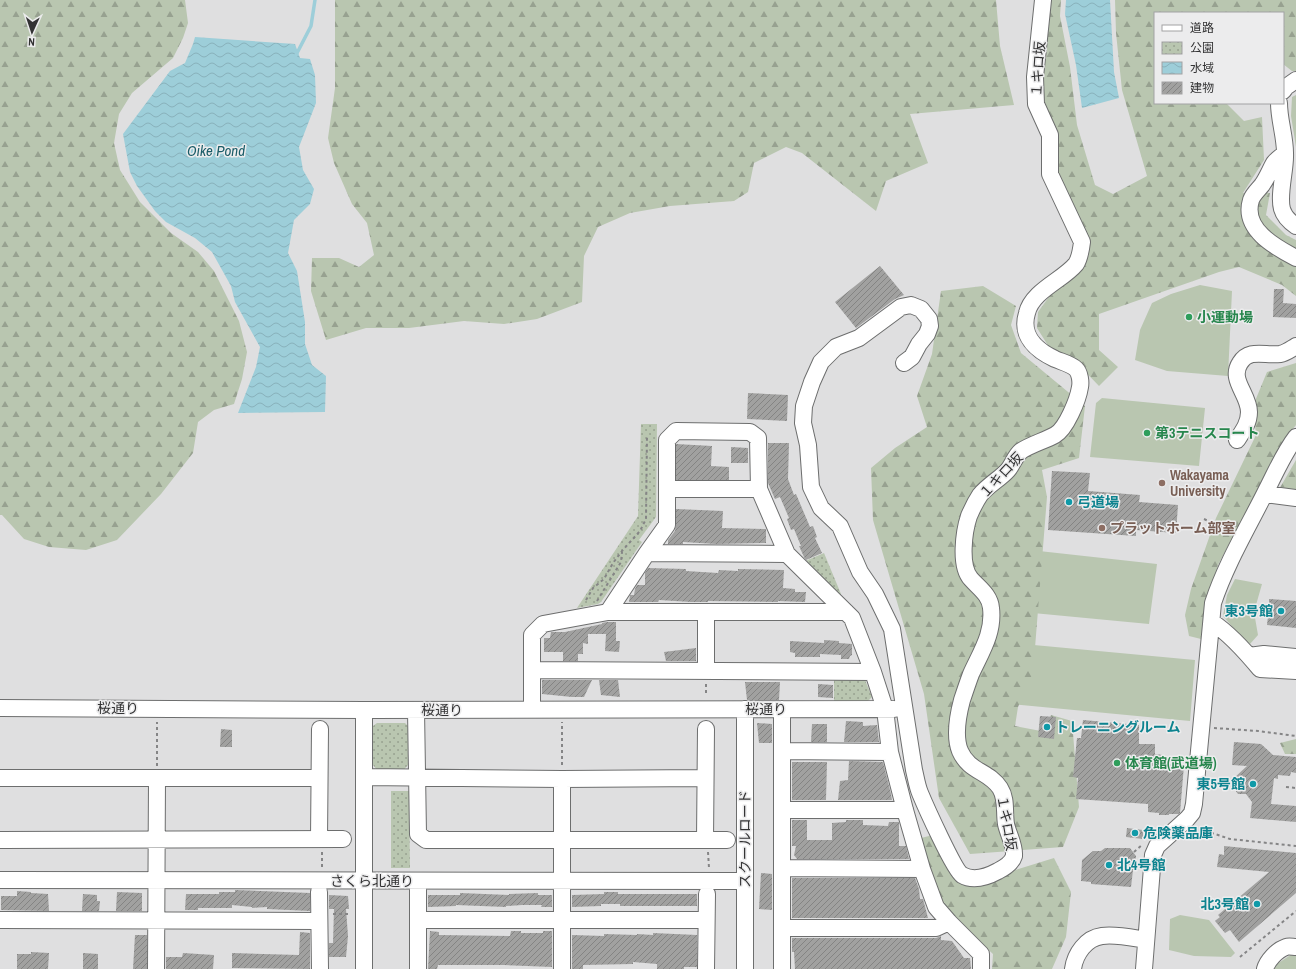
<svg xmlns="http://www.w3.org/2000/svg" width="1296" height="969" viewBox="0 0 1296 969" font-family="'Archivo Narrow','Noto Sans JP',sans-serif">
  <style>
    .grass { fill: #b9c6b0 }
    .forest { fill: url(#forest-firs) }
    .park { fill: url(#park-dots) }
    .water { fill: url(#water-waves) }
    .lines { fill: none; stroke-linecap: round; stroke-linejoin: round }
    .stream { stroke: #9dced9; stroke-width: 3.5 }
    .building { fill: url(#building-hatch) }
    .minor-casing { stroke: #6d6e6e; stroke-width: 18 }
    .path { stroke: #858586; stroke-width: 2; stroke-dasharray: 3 3; stroke-linecap: butt }
    .minor { stroke: #fff; stroke-width: 16 }
    .leisure-dot { fill: #2e9e5b; stroke: #ececed; stroke-width: 1.5 }
    .education-dot { fill: #8d6e63; stroke: #ececed; stroke-width: 1.5 }
    .culture-dot { fill: #0f9aa8; stroke: #ececed; stroke-width: 1.5 }
    .labels { text-anchor: middle; stroke-width: 3; stroke-linejoin: round; paint-order: stroke }
    .street-label { font-size: 14px; fill: #323233; stroke: #ececed }
    .leisure-label { font-size: 14px; font-weight: bold; fill: #27864d; stroke: #ececed; text-anchor: start }
    .education-label { font-size: 14px; font-weight: bold; fill: #785e54; stroke: #ececed; text-anchor: start }
    .culture-label { font-size: 14px; font-weight: bold; fill: #0d838f; stroke: #ececed; text-anchor: start }
    .water-label { font-size: 15px; font-style: italic; fill: #1a5c68; stroke: #ececed }
  </style>
  <defs>
    <pattern id="forest-firs" width="22" height="20" patternUnits="userSpaceOnUse"><rect width="22" height="20" fill="#b9c6b0"/><path d="M5 1l3.5 6h-7zM16 11l3.5 6h-7z" fill="#97a190"/></pattern>
    <pattern id="park-dots" width="8" height="8" patternUnits="userSpaceOnUse"><rect width="8" height="8" fill="#b9c6b0"/><path d="M2 2h.1M6 6h.1" fill="none" stroke="#97a190" stroke-width="1.8" stroke-linecap="round"/></pattern>
    <pattern id="water-waves" width="16" height="10" patternUnits="userSpaceOnUse"><rect width="16" height="10" fill="#9dced9"/><path d="M0 5q4-4 8 0t8 0" fill="none" stroke="#88b1bb"/></pattern>
    <pattern id="building-hatch" width="6" height="6" patternUnits="userSpaceOnUse"><rect width="6" height="6" fill="#a1a1a0"/><path d="M-1 1l2-2M0 6l6-6M5 7l2-2" fill="none" stroke="#848483"/></pattern>
  </defs>
  <rect width="100%" height="100%" fill="#dfdfe0"/>
  <path class="grass" d="M1296,95V147L1291,116L1292,97Z
    M1200,285L1232,291L1228,376L1167,371L1135,360L1140,330L1152,303L1171,294Z
    M1102,398L1205,408L1199,466L1090,457L1096,403Z
    M1039,551L1157,564L1149,624L1033,613Z
    M1235,579L1262,584L1254,612L1258,635L1250,644L1242,638L1223,616L1227,595Z
    M1023,644L1195,660L1190,721L1000,703Z
    M1180,915L1209,920L1235,953L1231,957L1194,956L1169,950L1170,919Z
    M1292,954H1296V969H1274V966Z"/>
  <path class="forest" d="M0,0H185L188,23L183,38L173,58L132,93L119,114L114,143L120,170L140,202L171,233L198,252L214,271L239,321L247,352L242,379L234,404L214,410L198,422L193,453L161,494L117,540L86,550L49,547L24,539L2,515H0Z
    M335,0H996L1000,46L1014,105L910,114L928,163L886,181L876,211L802,153L786,147L754,163L748,192L734,201L670,206L630,213L598,227L584,256L582,302L537,319L504,324L464,321L409,328H366L326,340L311,291L312,258H339L359,267L374,255L367,223L352,204L334,163L328,138L335,88Z
    M1048,0H1061L1060,16L1070,67L1077,125L1095,185L1113,194L1147,176L1122,90L1116,33L1115,0H1296V71H1292L1283,64V13H1155V103H1226L1244,121L1262,117L1264,160L1243,193H1270L1266,215L1286,235L1296,240V296L1282,285L1239,267L1219,272L1099,314V350L1118,367L1099,386L1074,360L1049,347L1037,328L1038,312L1051,294L1077,273L1089,255L1086,239L1057,169L1058,135L1043,98L1041,79Z
    M983,286L1016,306L1011,325L1021,353L1085,406L1079,458L1042,470L1047,497L1033,673L1018,707L1015,726L1046,732L1051,715L1072,721L1079,807L1063,847L970,854L939,798L924,694L873,520L871,468L895,448L927,427L917,396L932,354L941,291Z
    M1296,363V425L1284,440L1218,565L1205,614V640L1189,636L1185,615L1191,589L1216,518L1256,435L1253,406L1267,372Z
    M1296,460V492L1278,491Z
    M1296,739V754H1285L1280,743Z
    M933,835L967,885L1054,858L1071,892L1066,937L1052,969H992L993,954L950,914L939,900L921,838Z"/>
  <path class="park" d="M641,424H657L656,517L639,540L642,542L601,602L598,604L577,608L638,516Z
    M824,553L841,594L838,597L803,562Z
    M834,677L865,680L872,697L868,701H834Z
    M377,723H405L408,726V765L402,772L378,771L373,765V726Z
    M391,791H409L410,868H391Z"/>
  <path class="water" d="M1066,0H1110L1114,72L1119,98L1082,108L1076,65L1065,14Z
    M195,37L295,44L300,58L310,59L315,75L316,103L299,147L303,170L314,189L310,204L294,220L288,253L297,271L305,322V344L312,365L326,376L325,412L238,413L256,367L260,347L235,302L231,286L212,252L195,238L166,222L155,211L137,186L130,172L123,134L170,71L185,63L193,44Z"/>
  <g class="lines">
    <path class="stream" d="M296,55L311,26L315,0"/>
  </g>
  <path class="building" d="M880,266L904,295L895,299L856,328L835,302Z
    M1274,289H1284L1283,303L1296,304V318L1273,317Z
    M748,393L788,395L787,421L747,419Z
    M768,443H789L788,479L794,495L796,494L810,527L813,526L817,537L815,538L822,553L806,560L804,557L799,546H801L794,529L791,530L787,519L789,518L780,497L775,499L768,483Z
    M676,444L712,446L711,466L729,467V480H676Z
    M731,447L748,448V463H731Z
    M1052,471L1090,473L1088,491L1140,495L1139,502L1178,505L1176,533L1136,530V536L1048,530Z
    M676,509L723,511L722,528L766,529V543L716,544L683,542V544H668V540L675,531L676,525Z
    M648,568L686,569V571L718,573L719,570L738,571V569L784,570L783,588L795,589V592H806L805,602L778,601V602L708,601V602H691L659,600L658,602H629L630,595H634L635,589L637,585H645V573Z
    M1269,599L1296,601V628L1267,625L1268,616L1265,615L1266,607H1269Z
    M607,622H616V641H620L619,652L605,651L606,634H588V644L583,643V654H578V661H563V652H544V638H550L551,632H565L602,624V623Z
    M824,640L839,641V643L852,644V655L850,656L849,659H841V655L820,654V657H795V653L790,652V641L824,643Z
    M696,648V661H666L664,652Z
    M542,680H592L584,697H572L542,694Z
    M599,680H618L620,697L601,695Z
    M745,682H780L779,700H747Z
    M818,684L833,685V698L818,697Z
    M1040,716L1056,717L1054,739L1038,737Z
    M1083,720L1139,725V744H1155V754L1163,755V764L1184,765L1180,813L1178,814H1169V815H1159V813L1148,812V804L1076,799L1078,778L1073,777L1077,738H1081Z
    M846,721L863,722V726L877,725L879,742H844Z
    M757,723L772,724V743H759Z
    M812,724H827V742H811Z
    M221,729L232,730V747H220Z
    M1234,742L1261,744L1273,755L1296,757V773L1291,772L1290,776L1278,775V779L1274,778L1271,804L1296,806V822L1250,818L1252,802L1246,794H1238L1232,786L1233,779L1247,766L1232,765Z
    M849,761L883,762L891,794L892,800H838L840,781L848,780Z
    M792,762H827L826,800H792Z
    M792,820H807V840H832V823L846,822V820H863V825L888,826L889,822H899V846H906L909,859H797L794,855L796,846H792Z
    M1127,828L1143,830V839L1126,837Z
    M1224,846L1296,853V893L1239,942L1230,930L1225,933L1215,921L1220,917L1218,915L1269,872L1217,867L1219,854L1224,855Z
    M1105,848H1130L1136,856L1135,870H1133L1131,887L1091,884V882L1081,881L1082,860L1093,851H1101Z
    M761,873L772,874V910L759,909Z
    M792,878H915L919,889L920,899H923L928,918H792Z
    M235,890L310,893V911L267,909V907L252,908V907L232,905V908H198V910H185L186,894H219V892H235Z
    M17,891L31,892V893L48,894L49,911L1,910V896H17Z
    M117,892L142,893V911H116Z
    M604,892H618V894H697V906H620V904H601V906L572,907V895L604,894Z
    M460,893L509,895V894L538,893V895H552V907H541L542,905H522L506,906V907L456,905V906L428,907V895H460Z
    M83,894L97,895V901H100L99,911H82Z
    M329,895L348,896L349,909H346L348,936L346,957H329V943H333L334,909H329Z
    M430,931L439,932V935L510,936L511,931H521V933H543V931H552V967L504,965H438L437,969H428Z
    M300,932L310,933V969L232,968V953L299,955Z
    M653,933L697,935V967H684V969H657V964L633,962V964L583,965V969H572V935L604,936V934L637,935V934L653,935Z
    M135,935H147V969H133Z
    M941,936V940L952,941L964,958H970L971,969H795L794,952H792V938H936Z
    M31,952L49,953L48,969H17V954H31Z
    M83,953L98,954V969H83Z
    M183,953L214,955L213,969H166V957H182Z"/>
  <g class="lines">
    <g class="minor-casing">
      <path id="minor" d="M1283,91L1286,87L1296,80
        M1279,103C1279,120 1285,136 1285,153C1286,169 1278,194 1282,209C1284,216 1290,222 1296,226
        M1285,153C1282,156 1277,159 1274,163C1270,170 1267,178 1262,185C1259,189 1253,194 1251,200C1242,229 1275,247 1296,258
        M904,363L912,357L919,344L927,334L930,326L929,319L921,309L911,305L901,307L859,338L836,347L821,362L812,382L804,406L803,423L808,445L811,487L821,508L840,526L860,572L875,594L892,629L914,770C916,778 917,786 920,793C925,805 954,870 962,875C974,882 987,877 998,871C1004,868 1012,863 1014,856C1015,845 1008,834 1006,824C1004,812 1007,799 1000,788C989,771 969,772 960,751C954,736 958,715 962,700C965,691 968,682 971,674C981,652 994,633 991,608C990,595 979,588 971,579C959,566 964,531 969,516C972,509 976,501 980,495C988,485 1000,479 1008,470C1013,464 1015,456 1021,451C1032,444 1044,441 1055,435C1066,429 1078,400 1080,387C1081,382 1080,373 1076,369C1071,364 1062,362 1055,359C1036,350 1020,336 1027,313C1032,291 1063,280 1076,264C1080,258 1081,250 1082,242L1050,174V135L1036,104L1035,77L1043,0
        M1237,440C1243,431 1249,423 1249,412C1249,394 1229,380 1240,363C1249,348 1265,356 1280,354C1286,353 1291,349 1296,346
        M667,489H759
        M1265,494L1296,498
        M647,553L787,554
        M608,612H846
        M1212,622C1230,634 1246,652 1260,669L1296,671
        M1249,656L1264,654L1296,657
        M532,670L873,672
        M706,671V612
        M0,708L364,710L894,709
        M532,709V635L543,624L608,612L647,553L667,525V440L676,431L750,432L758,438L759,489L787,554L852,618L873,672L885,709L890,752L905,810L922,869L936,907L949,922L981,954V969
        M364,710V969
        M416,710L418,834L426,840H727
        M782,751L890,752
        M364,777L562,779L705,778
        M0,778H319
        M782,810H905
        M319,839L320,729
        M0,840L343,839
        M705,840L706,729
        M782,868L922,869
        M0,880L745,881
        M319,892L320,969
        M0,920L319,921
        M418,920H706
        M782,928H936L949,922
        M156,969L157,779
        M418,969V881
        M562,969V779
        M706,969L707,894
        M745,969V709
        M782,969V709
        M1073,969C1075,954 1086,938 1102,936C1116,934 1133,938 1146,940
        M1144,969L1153,855L1157,846L1187,819L1192,813L1194,804L1213,603C1226,564 1247,529 1265,493C1275,474 1283,454 1296,437
        M1265,969C1267,961 1277,950 1286,947C1289,946 1293,947 1296,947"/>
    </g>
    <path class="path" d="M1204,519L1231,531
      M586,600L593,588L604,579L613,563L622,551L640,531L646,519L647,437
      M597,601L621,562L622,552
      M706,684V696
      M1214,728L1258,731L1296,736
      M562,765V722
      M157,766V722
      M1286,787L1296,788
      M1193,831L1212,833L1230,839L1296,846
      M708,852L709,868
      M1134,852L1142,845
      M322,867V851
      M333,914H350
      M1240,957L1296,911"/>
    <use href="#minor" class="minor"/>
  </g>
  <g class="leisure-dot">
    <circle cx="1189" cy="317" r="4"/>
    <circle cx="1147" cy="433" r="4"/>
    <circle cx="1117" cy="763" r="4"/>
  </g>
  <g class="education-dot">
    <circle cx="1162" cy="483" r="4"/>
    <circle cx="1102" cy="528" r="4"/>
  </g>
  <g class="culture-dot">
    <circle cx="1069" cy="502" r="4"/>
    <circle cx="1281" cy="611" r="4"/>
    <circle cx="1047" cy="727" r="4"/>
    <circle cx="1253" cy="784" r="4"/>
    <circle cx="1135" cy="833" r="4"/>
    <circle cx="1109" cy="865" r="4"/>
    <circle cx="1257" cy="904" r="4"/>
  </g>
  <g class="labels">
    <g class="street-label">
      <text transform="translate(1038 69) rotate(-86)" y="5">１キロ坂</text>
      <text transform="translate(1001 475) rotate(-47)" y="5">１キロ坂</text>
      <text x="118" y="713">桜通り</text>
      <text x="766" y="714">桜通り</text>
      <text x="442" y="715">桜通り</text>
      <text transform="translate(1007 823) rotate(80)" y="5">１キロ坂</text>
      <text transform="translate(745 839) rotate(-90)" y="5">スクールロード</text>
      <text x="372" y="886">さくら北通り</text>
    </g>
    <g class="leisure-label">
      <text x="1197" y="322">小運動場</text>
      <text x="1155" y="438">第3テニスコート</text>
      <text x="1125" y="768">体育館(武道場)</text>
    </g>
    <g class="education-label">
      <text x="1170" y="480">Wakayama<tspan x="1170" dy="16">University</tspan></text>
      <text x="1110" y="533">プラットホーム部室</text>
    </g>
    <g class="culture-label">
      <text x="1077" y="507">弓道場</text>
      <text x="1273" y="616" text-anchor="end">東3号館</text>
      <text x="1055" y="732">トレーニングルーム</text>
      <text x="1245" y="789" text-anchor="end">東5号館</text>
      <text x="1143" y="838">危険薬品庫</text>
      <text x="1117" y="870">北4号館</text>
      <text x="1249" y="909" text-anchor="end">北3号館</text>
    </g>
    <g class="water-label">
      <text x="216" y="156">Oike Pond</text>
    </g>
  </g>
  <rect x="1154" y="12" width="130" height="92" fill="#ececed" stroke="#a2a2a3"/>
  <rect x="1162" y="25" width="20" height="6" fill="#ffffff" stroke="#a2a2a3"/>
  <text x="1190" y="32" font-size="12" fill="#323233">道路</text>
  <rect x="1162" y="42" width="20" height="12" fill="url(#park-dots)" stroke="#a2a2a3"/>
  <text x="1190" y="52" font-size="12" fill="#323233">公園</text>
  <rect x="1162" y="62" width="20" height="12" fill="url(#water-waves)" stroke="#a2a2a3"/>
  <text x="1190" y="72" font-size="12" fill="#323233">水域</text>
  <rect x="1162" y="82" width="20" height="12" fill="url(#building-hatch)" stroke="#a2a2a3"/>
  <text x="1190" y="92" font-size="12" fill="#323233">建物</text>
  <g transform="translate(32 32) rotate(183)" stroke="#ececed" stroke-width="3" paint-order="stroke">
  <path d="M0-3L7 15L0 10L-7 15Z" fill="#323233"/>
  <text y="-6" font-size="11" font-weight="bold" text-anchor="middle" fill="#323233">N</text>
  </g>
</svg>
